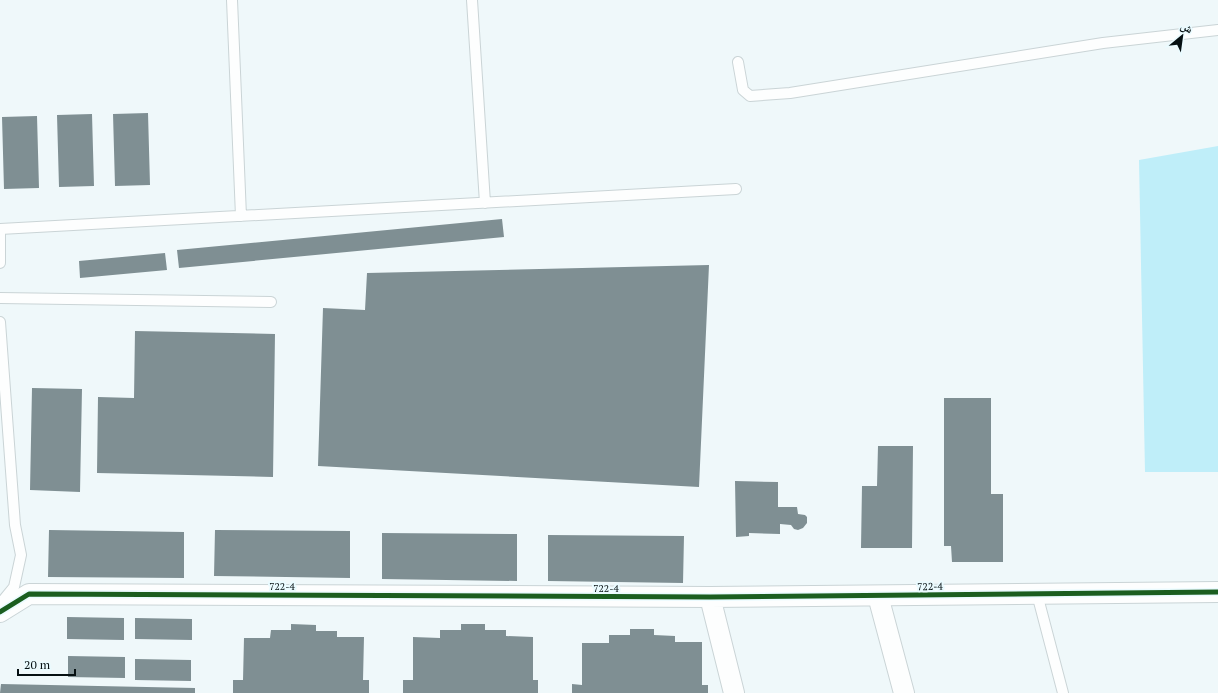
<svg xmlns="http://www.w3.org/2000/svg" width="1218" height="693" viewBox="0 0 1218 693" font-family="'PT Serif','Noto Naskh Arabic',serif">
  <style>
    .green { fill: #bfeef9 }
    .building { fill: #7f8f93 }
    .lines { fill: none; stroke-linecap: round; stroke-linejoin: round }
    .lane-casing { stroke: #cad4d6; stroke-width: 12 }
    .street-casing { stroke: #cad4d6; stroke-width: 22 }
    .lane { stroke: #fdfefe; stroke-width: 10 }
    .street { stroke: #fdfefe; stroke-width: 20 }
    .cycleway-casing { stroke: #eafbff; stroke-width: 8 }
    .cycleway { stroke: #1b5e20; stroke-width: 5 }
    .labels { text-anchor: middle; stroke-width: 4; stroke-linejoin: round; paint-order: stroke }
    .street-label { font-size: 10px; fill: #061012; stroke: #eafbff }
  </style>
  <rect width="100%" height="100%" fill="#eff8fa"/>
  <path class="green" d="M1218,146V472H1145L1139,160Z"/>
  <path class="building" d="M148,113L150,185L115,186L113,114Z
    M92,114L94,186L59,187L57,115Z
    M37,116L39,188L4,189L2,117Z
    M502,219L504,237L179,268L177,250Z
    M165,253L167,270L80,278L79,261Z
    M709,265L699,487L318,466L323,308L365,310L367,273Z
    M135,331L275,334L273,477L97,473L98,397L134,398Z
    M32,388L82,389L80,492L30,490Z
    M944,398H991V494H1003V562H952L951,546H944Z
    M878,446H913L912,548H861L862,486H877Z
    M735,481L778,482V507H797L798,514L805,515L807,517V523L803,528L798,530L794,529L791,525L780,524V534L749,533V536L736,537Z
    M49,530L184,532V578L48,577Z
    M215,530L350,531V578L214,576Z
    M382,533L517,534V581L382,579Z
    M548,535L684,536L683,583L548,581Z
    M67,617L124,618V640L67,639Z
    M135,618L192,619V640L135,639Z
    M291,624L316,625V631H337V637H364L363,680H369V693H233V680H243L244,638H270L271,630H291Z
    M461,624H485V630H506V636L533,637V680H538V693H403V680H413V637L440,638V630H461Z
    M630,629H654V635L675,636V642H702V685H708V693H572V684L582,685V643H609V635H630Z
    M68,656L125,657V678L68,677Z
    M135,659L191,660V681L135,680Z
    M1,684L195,688V693H0Z"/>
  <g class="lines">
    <g class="lane-casing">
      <path id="lane" d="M232,0L241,216
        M472,0L485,203
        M738,62L743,90L750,96L790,93L1103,43L1218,30
        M0,263V229L736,189
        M0,298L271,302
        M0,322L15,525L21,555L14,587L0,604
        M1037,594L1063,693"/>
    </g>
    <g class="street-casing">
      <path id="street" d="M878,596L904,693
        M710,597L734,693
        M0,612L29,594L710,597L1218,592"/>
    </g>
    <use href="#lane" class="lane"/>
    <use href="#street" class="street"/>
    <g class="cycleway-casing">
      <path id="cycleway" d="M0,612L29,594L710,597L1218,592"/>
    </g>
    <use href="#cycleway" class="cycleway"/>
  </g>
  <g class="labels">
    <g class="street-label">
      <text x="282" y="590">722-4</text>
      <text transform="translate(930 586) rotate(-1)" y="4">722-4</text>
      <text x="606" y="592">722-4</text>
    </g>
  </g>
  <g transform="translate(1182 36) rotate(29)" stroke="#eafbff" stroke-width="3" paint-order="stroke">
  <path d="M0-3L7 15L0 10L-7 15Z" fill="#061012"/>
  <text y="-6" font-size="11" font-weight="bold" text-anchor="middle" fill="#061012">ش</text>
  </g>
  <path d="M18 669v6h57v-6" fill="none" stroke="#061012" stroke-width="2"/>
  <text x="24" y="669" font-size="12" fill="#061012" stroke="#eafbff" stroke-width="3" paint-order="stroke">20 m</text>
</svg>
